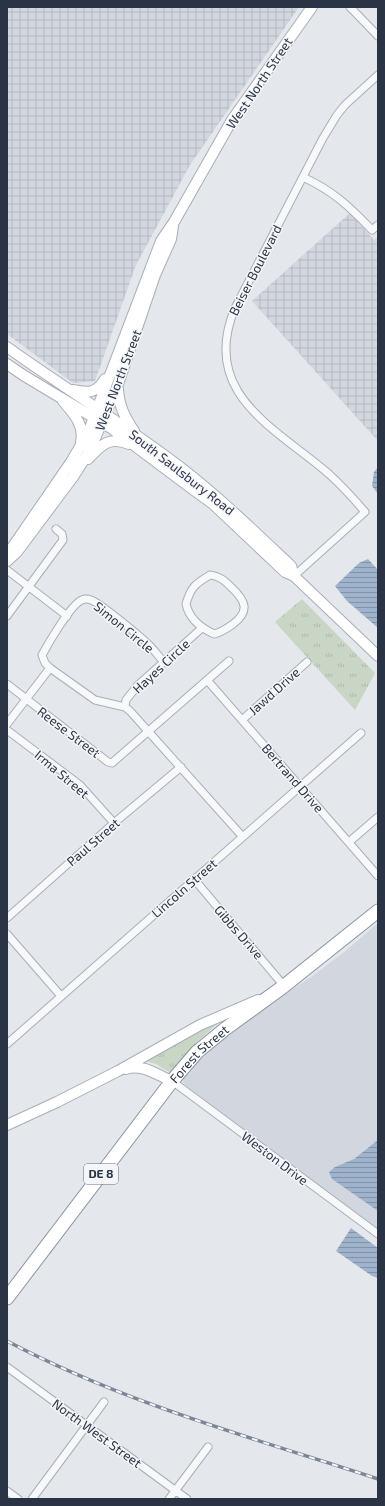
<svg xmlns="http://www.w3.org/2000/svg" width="385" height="1506" viewBox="0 0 385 1506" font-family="'Exo 2',sans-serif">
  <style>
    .built { fill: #d2d6de }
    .industrial { fill: url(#industrial-grid) }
    .park { fill: url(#park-tufts) }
    .water { fill: url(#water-rules) }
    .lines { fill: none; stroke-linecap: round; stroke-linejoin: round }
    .street-casing { stroke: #a9aeb7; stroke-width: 9 }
    .secondary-casing { stroke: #a9aeb7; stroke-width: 12 }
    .highway-casing { stroke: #8b94a3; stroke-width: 15 }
    .street { stroke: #f7f8fa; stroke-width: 7 }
    .secondary { stroke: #fff; stroke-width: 10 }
    .highway { stroke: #fff; stroke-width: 13 }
    .rail-casing { stroke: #7d8696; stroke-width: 3.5 }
    .rail { stroke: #f4f6f9; stroke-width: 2; stroke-dasharray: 6; stroke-linecap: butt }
    .labels { text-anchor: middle; stroke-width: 3; stroke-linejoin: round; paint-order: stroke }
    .shield { fill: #f4f6f9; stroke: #676e7b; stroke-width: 1 }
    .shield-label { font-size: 12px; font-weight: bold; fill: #2b3445 }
    .street-label { font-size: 13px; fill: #2b3445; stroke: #f4f6f9 }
  </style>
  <defs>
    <pattern id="industrial-grid" width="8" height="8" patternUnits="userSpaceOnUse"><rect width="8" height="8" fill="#d2d6de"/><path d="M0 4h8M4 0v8" fill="none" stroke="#b4b8c0"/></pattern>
    <pattern id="park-tufts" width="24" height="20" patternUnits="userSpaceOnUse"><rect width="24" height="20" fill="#c9d6c5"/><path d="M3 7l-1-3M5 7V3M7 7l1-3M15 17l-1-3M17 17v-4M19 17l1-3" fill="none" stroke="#adb8ab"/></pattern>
    <pattern id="water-rules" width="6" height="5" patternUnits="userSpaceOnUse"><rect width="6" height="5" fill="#9fb4cc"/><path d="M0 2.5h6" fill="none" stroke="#8293a7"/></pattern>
  </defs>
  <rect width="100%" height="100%" fill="#e4e7ec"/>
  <path class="built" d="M378,923V1229L185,1085L183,1081L184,1077L189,1074L199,1061L241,1023L311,977L343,953Z"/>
  <path class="industrial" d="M7,7H299L190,165L136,265L95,381L73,383L7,334Z
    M350,213L374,240L378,237V441L252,301Z"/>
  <path class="park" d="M302,599L375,673L355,710L275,622Z
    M216,1021L218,1023L197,1042L172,1071L169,1072L156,1064L143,1060Z"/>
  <path class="water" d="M378,467V494L372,486L374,472Z
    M368,559L378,570V628L347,601L335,586L359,563Z
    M378,1140V1211L332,1179L329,1172L335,1167L354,1159Z
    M351,1228L378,1248V1278L372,1276L336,1251Z"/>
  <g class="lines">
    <g class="street-casing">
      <path id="street" d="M350,7L378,36
        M303,177C333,191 349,206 372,230L378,225
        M7,570L67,616
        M210,575C219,576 224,580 231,587C246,601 250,611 233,624C226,629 222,632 214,634C201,628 189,618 186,604C191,587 195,584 210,575Z
        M294,576L365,512C354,499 342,486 329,474C276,428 199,394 235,308L323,138L337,115L345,105L378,75
        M7,616L63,540L62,534L56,529
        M164,662C159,657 155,651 150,646C141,637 100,603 91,600C88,599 84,599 82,600C71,604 48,644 42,655L45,663L50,668L95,700L125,707L130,711L242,836
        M207,680L378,876
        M7,684L108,762L112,763L229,661
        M125,707L126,700L138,685L202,628
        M242,720L307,662
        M7,724L50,668
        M7,730L80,785L114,823
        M349,842L378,817
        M194,879L284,986
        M7,918L114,823L181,767
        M7,934L61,996
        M7,1044L361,733
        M172,1081L378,1234
        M7,1367L187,1499
        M7,1491L18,1499
        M32,1499L104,1402
        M169,1499L208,1447"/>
    </g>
    <g class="secondary-casing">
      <path id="secondary" d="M7,347C64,388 124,424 180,467C219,497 255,532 291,566L294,576
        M7,364L23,375L111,428L191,488L213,504L285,572L294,576L378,656
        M118,389C119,406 125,418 134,431
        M73,390C88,393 96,394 105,379
        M63,401C73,413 85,425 81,442
        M88,459C101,445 109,436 129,444
        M7,555L71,462L88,433L161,241L174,222L232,120L312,7
        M7,561L17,552L73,477L87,455L96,436L117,387L155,275L171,239L173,226
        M126,1069C142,1063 157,1075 172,1081
        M7,1125L57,1102L118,1071L200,1025L258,1000"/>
    </g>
    <g class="highway-casing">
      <g id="highway">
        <path id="s1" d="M7,1298L172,1081L197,1052L225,1029L284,986L378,911"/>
      </g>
    </g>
    <use href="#street" class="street"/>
    <use href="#secondary" class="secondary"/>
    <use href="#highway" class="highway"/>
    <g class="rail-casing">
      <path id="rail" d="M7,1341C124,1403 253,1438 378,1479"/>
    </g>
    <use href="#rail" class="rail"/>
  </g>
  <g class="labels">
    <rect class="shield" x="84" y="1164" width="34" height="20" rx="3"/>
    <g class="shield-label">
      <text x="101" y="1178">DE 8</text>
    </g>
    <g class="street-label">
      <text transform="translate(259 83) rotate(-56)" y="5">West North Street</text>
      <text transform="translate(255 270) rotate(-63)" y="5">Beiser Boulevard</text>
      <text transform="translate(118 380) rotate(-69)" y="5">West North Street</text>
      <text transform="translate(182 472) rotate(38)" y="5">South Saulsbury Road</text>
      <text transform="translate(124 627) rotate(39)" y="5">Simon Circle</text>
      <text transform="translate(161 666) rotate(-43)" y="5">Hayes Circle</text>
      <text transform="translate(274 691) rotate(-42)" y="5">Jawd Drive</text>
      <text transform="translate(69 732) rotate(37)" y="5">Reese Street</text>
      <text transform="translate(62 774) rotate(40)" y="5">Irma Street</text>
      <text transform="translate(293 778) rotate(49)" y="5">Bertrand Drive</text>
      <text transform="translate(93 842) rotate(-41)" y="5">Paul Street</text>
      <text transform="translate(184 888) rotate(-41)" y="5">Lincoln Street</text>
      <text transform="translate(239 932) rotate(49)" y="5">Gibbs Drive</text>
      <text dy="5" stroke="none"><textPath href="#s1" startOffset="311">Forest Street</textPath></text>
      <text transform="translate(275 1158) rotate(37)" y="5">Weston Drive</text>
      <text transform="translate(97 1433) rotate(36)" y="5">North West Street</text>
    </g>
  </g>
  <rect width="385" height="1506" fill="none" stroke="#2b3445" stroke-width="16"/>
</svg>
